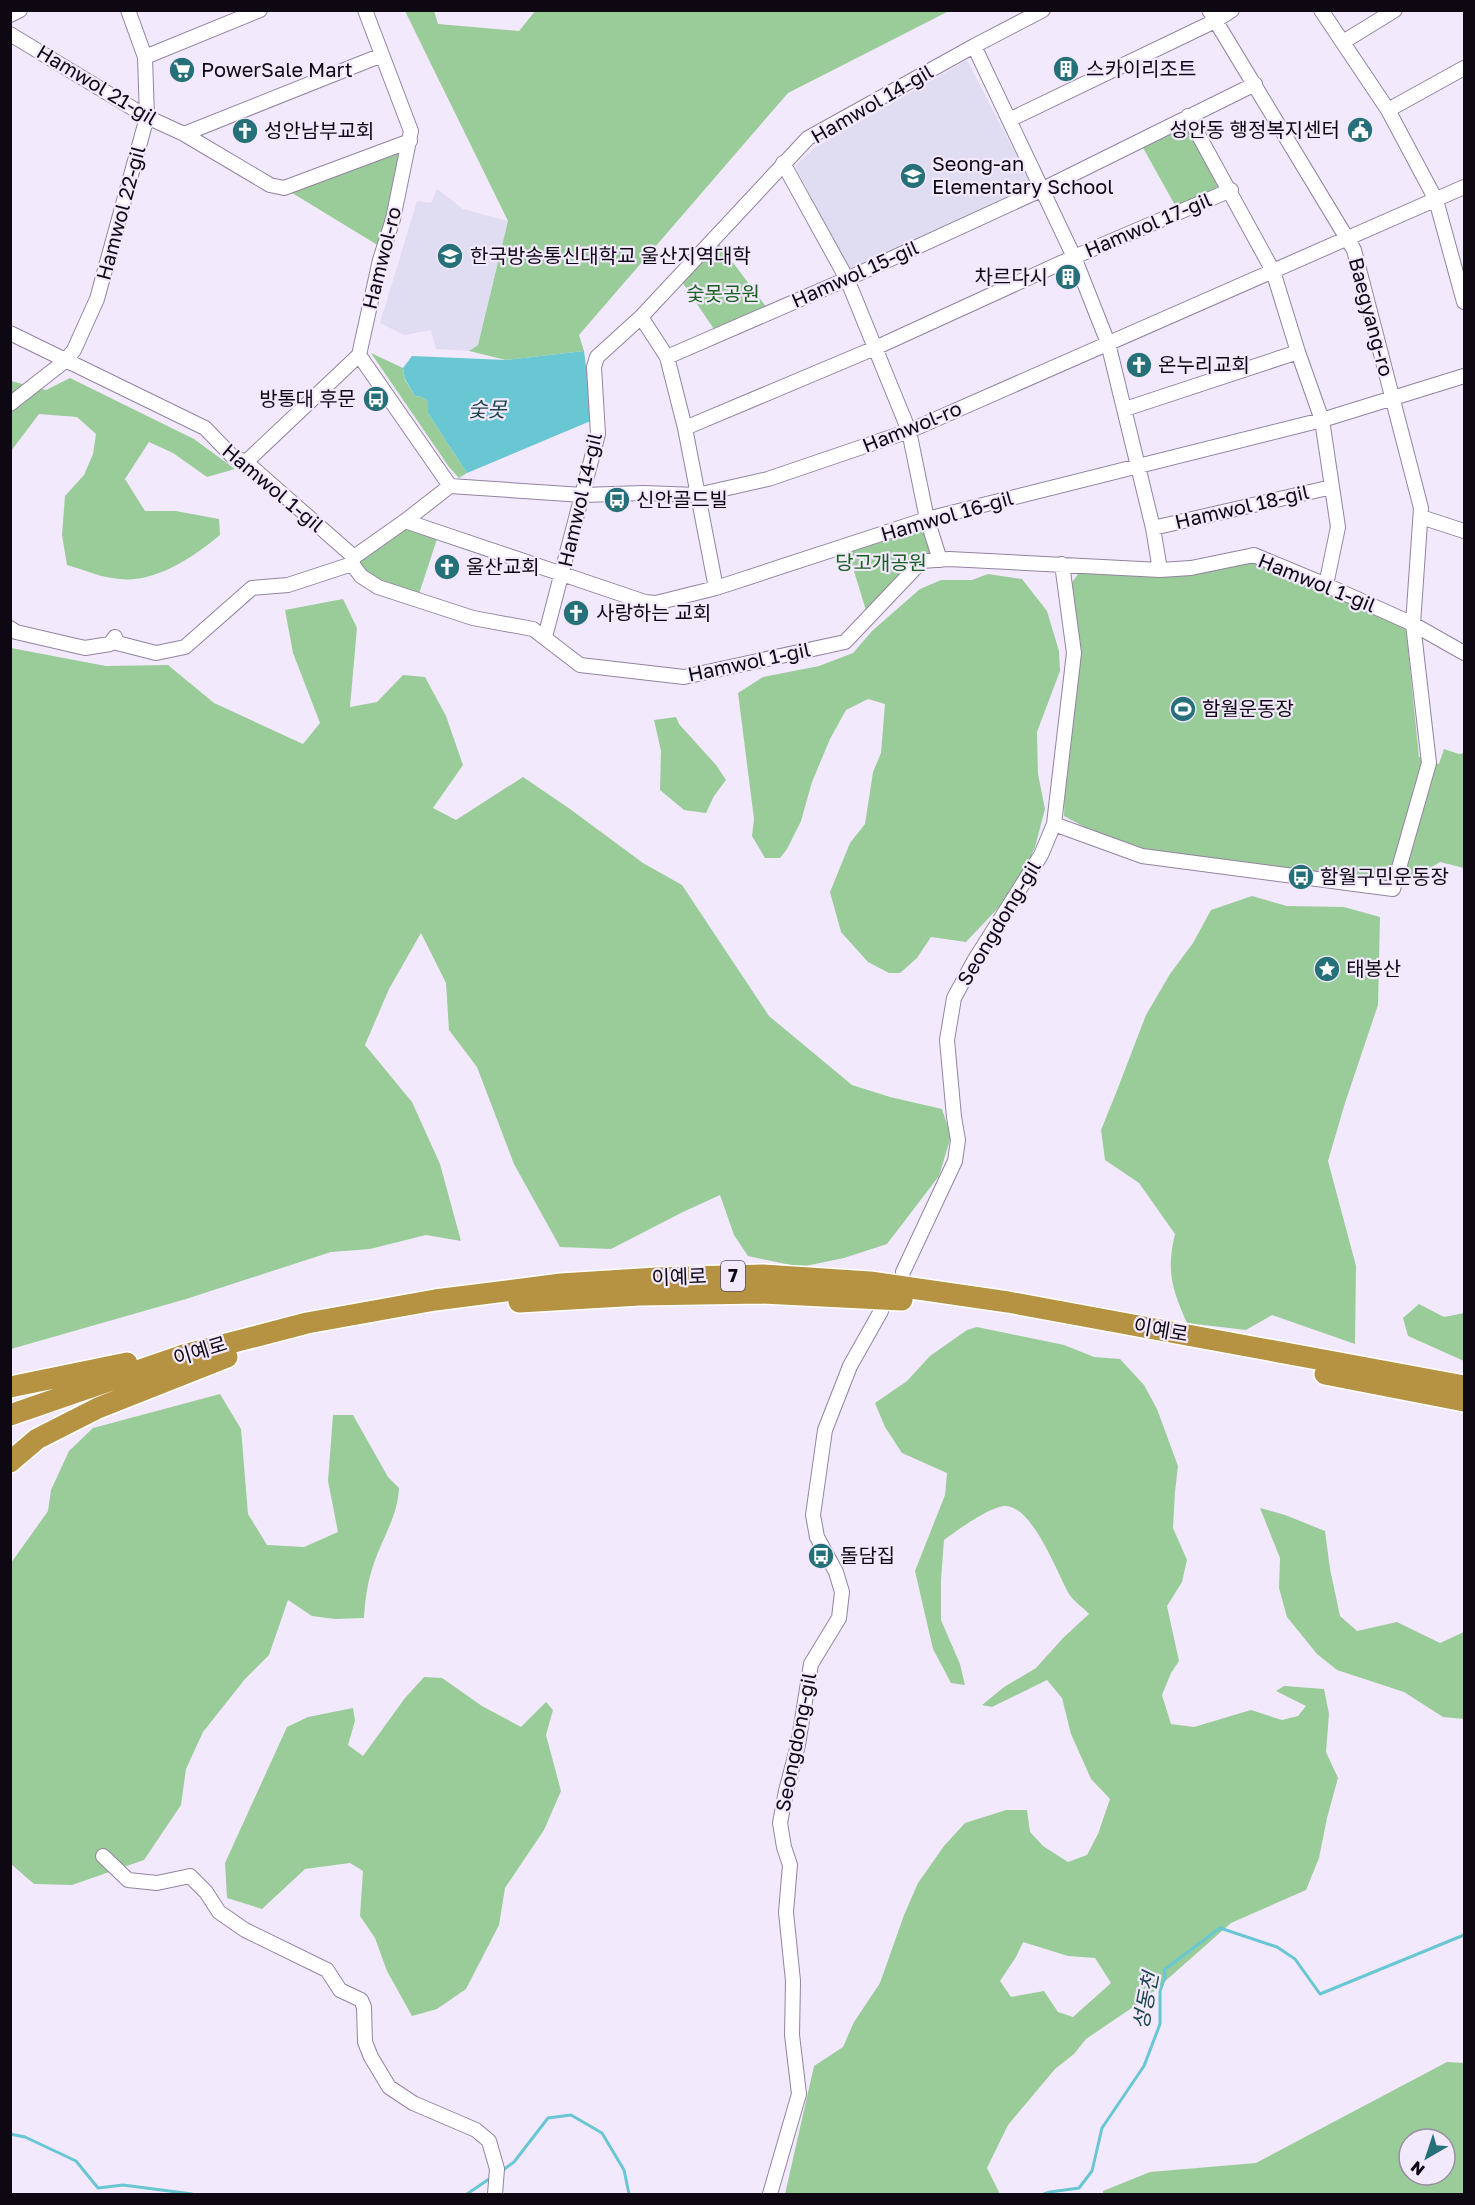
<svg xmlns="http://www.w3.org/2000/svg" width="1475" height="2205" viewBox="0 0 1475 2205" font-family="'Golos Text','Noto Sans KR',sans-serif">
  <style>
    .education { fill: #e0dcf1 }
    .green { fill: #9acc99; fill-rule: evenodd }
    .water { fill: #69c6d3 }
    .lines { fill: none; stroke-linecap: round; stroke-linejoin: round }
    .stream { stroke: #69c6d3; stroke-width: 3 }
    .minor-casing { stroke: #9383a1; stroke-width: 16 }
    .highway-casing { stroke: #fff; stroke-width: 24 }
    .minor { stroke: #fff; stroke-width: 14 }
    .highway { stroke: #b59343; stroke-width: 21 }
    .labels { text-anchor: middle; stroke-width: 4.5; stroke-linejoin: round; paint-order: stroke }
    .shield { fill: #f3e9fd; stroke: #534c59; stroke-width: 1.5 }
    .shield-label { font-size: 18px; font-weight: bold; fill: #0e0813 }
    .poi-label { font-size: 20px; fill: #0e0813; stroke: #f3e9fd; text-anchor: start }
    .street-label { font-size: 20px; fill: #0e0813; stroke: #f3e9fd }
    .park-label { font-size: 20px; fill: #18601f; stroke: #f3e9fd }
    .water-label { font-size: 21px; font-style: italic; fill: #1b464c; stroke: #f3e9fd }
  </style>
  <rect width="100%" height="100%" fill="#f3e9fd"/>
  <path class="education" d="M967,60L1032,186L850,272L795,166L814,148Z
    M437,189L463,209L508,221L478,345L469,351L436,349L431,330L404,335L380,323L417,201L431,203Z"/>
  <path class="green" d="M536,10L949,11L788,93L579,335L584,351L506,360L469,351L478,345L508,221L405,11H434L438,24L519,31Z
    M1185,123L1222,188L1176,207L1142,146Z
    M410,141L384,249L284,188Z
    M714,237L770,312L718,335L678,276Z
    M371,353L403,368L405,380L415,396L422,397L428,402V413L467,473L459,478L449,467Z
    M70,378L194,439L235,469L207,477L173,453L149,442L125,479L145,511H176L219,519L220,535C191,559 151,586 112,578C97,576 82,569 67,565L62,535L65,496L84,475L93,454L96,434L77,417L39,414L11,451V381L46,390Z
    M927,519L939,558L921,561L868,617L846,545Z
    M405,521L439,533L417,600L378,587L354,557Z
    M1251,559L1406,629L1419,757L1439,764L1444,749L1459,754L1464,753V868L1440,862L1412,879L1393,874L1389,881L1379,884L1139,848L1090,830L1064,816L1071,584L1078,574L1194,572Z
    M988,574L1022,579L1047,611L1059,651L1060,671L1037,732L1038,774L1045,809L1035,847L1018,887L966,942L931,937L917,958L900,973H889L868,962L841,932L830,892L850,843L865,824L873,772L881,753L885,704L868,699L846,710L830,739L812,782L801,821L787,849L780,858H765L752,836L754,819L738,693L763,677L819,666L853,653L872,631L920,589L941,580H972Z
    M343,599L357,628L350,707L377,702L403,675L425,677L446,716L463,765L433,808L456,820L523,777L570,809L643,863L682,885L769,1016L852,1085L890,1097L942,1109L951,1136L939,1176L887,1244L844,1258L800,1267L748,1256L734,1235L720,1195L683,1212L611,1249L560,1247L514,1164L477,1067L449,1030L446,983L421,933L389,989L365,1045L412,1102L440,1164L461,1241L426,1235L370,1249L331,1252L186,1299L11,1349V648L106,666L168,665L214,703L303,744L320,723L293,653L285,610Z
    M676,717L679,724L716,765L726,780L714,796L706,813L684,810L660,790L661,751L654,720Z
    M1252,896L1287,906L1344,907L1380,917L1378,1005L1345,1103L1328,1161L1356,1266L1355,1344L1272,1315L1246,1330L1187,1323C1172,1289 1166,1271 1175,1234L1139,1183L1105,1160L1101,1130L1116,1093L1146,1015L1170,974L1193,943L1211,910Z
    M1419,1304L1444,1317L1464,1313V1361L1408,1336L1403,1318Z
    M977,1327L1064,1345L1094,1357L1120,1359L1144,1385L1157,1409L1178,1466L1175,1492L1173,1528L1187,1560L1182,1582L1167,1606L1179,1661L1171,1673L1162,1695L1171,1724L1194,1727L1251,1710L1282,1720L1298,1716L1306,1706L1276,1691L1284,1686L1324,1689L1329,1714L1326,1752L1338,1778L1327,1818L1319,1858L1306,1890L1231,1923L1145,1999L1086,2039L1074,2054L1055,2069L1008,2125L987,2168L1000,2194H785L814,2066L843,2047L854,2022L880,1983L904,1915L918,1883L944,1846L965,1823L1006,1810H1027L1030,1832L1043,1846L1068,1862L1087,1855L1098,1834L1110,1799L1091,1779L1071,1734L1062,1698L1047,1680L992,1707L982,1705L1004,1687L1036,1668L1063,1638L1089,1614C1083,1607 1074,1602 1069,1594C1057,1573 1033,1506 1005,1506C991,1506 956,1531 944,1540L941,1580V1620L960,1664L965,1685L951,1683L933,1649L915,1571L945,1495L947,1473L902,1453L885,1427L875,1403L907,1381L930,1356L967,1330ZM1023,1942L1068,1956L1095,1958L1111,1983L1073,2017L1058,2012L1044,1991L1011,1997L1000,1981L1016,1957Z
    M220,1394L241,1429L248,1514L267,1545L304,1547L338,1532L328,1481L333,1415H353L388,1477L399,1488C398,1515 383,1537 374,1563C368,1580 365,1599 364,1618L335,1619L312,1616L288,1600L269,1655L245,1679L203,1732L186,1769L181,1805L144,1860L72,1885L34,1884L11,1864V1563L48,1511L51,1490L69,1451L93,1428Z
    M1260,1508L1285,1515L1325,1531L1330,1569L1340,1616L1357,1631L1397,1622L1440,1643L1464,1632V1719L1443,1717L1404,1692L1337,1670L1317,1654L1287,1617L1279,1588L1280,1558Z
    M424,1677L442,1678L482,1706L521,1727L546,1702L553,1710L546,1735L561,1791L544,1830L505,1888L499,1925L466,1989L437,2009L412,2016L387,1971L375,1938L360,1916L363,1871L350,1863L305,1869L262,1909L227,1898L225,1863L287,1727L308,1717L353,1708L355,1721L348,1745L363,1756L405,1698Z
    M1447,2062L1464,2063V2194H1103V2191L1150,2172L1256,2163ZM1409,2139H1445V2175H1409Z"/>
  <path class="water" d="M584,351L593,420L467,473L428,413V402L422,397L415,396L405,379L403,368L412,356L506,360Z"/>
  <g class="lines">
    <path class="stream" d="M10,2134L25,2137L76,2161L98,2188L123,2185L192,2194
      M503,2170L514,2162L548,2118L571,2115L602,2133L624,2170L629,2194
      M467,2194L492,2177
      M1044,2194L1050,2192L1079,2188L1092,2171L1102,2128L1144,2066L1160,2024V1991L1165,1977L1164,1970L1220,1928L1277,1947L1295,1959L1320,1994L1464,1935"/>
    <g class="minor-casing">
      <path id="minor" d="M365,10L411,131L393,219L380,260L359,355L450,486
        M1321,10L1388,110L1436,200L1464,302
        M10,15L20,10
        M10,34L147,117L184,134L270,185L284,188L410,141
        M1343,42L1395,10
        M974,46L1074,257L1108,343L1153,528L1160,570
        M145,57L260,10
        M1388,110L1464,68
        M1188,116L1273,271L1298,352L1322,420L1338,527L1326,585
        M1009,120L1215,21L1232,10
        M184,134L382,55
        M783,163L847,279L909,431L927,519L940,560
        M641,317L667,357L685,428L716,588
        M10,333L205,428L232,456L246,462L354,557
        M667,357L847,279L1043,189L1255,84
        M10,404L65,361L74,350L97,299L147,117L145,57L128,10
        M1125,409L1298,352
        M685,428L875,348L1074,257L1231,190
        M246,462L359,355
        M1421,517L1464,531
        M405,521L645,602L656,603L716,588L927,519L1322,420L1464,376
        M1153,528L1332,487
        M354,557L352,564L361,576L378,587L473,618L533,629L580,665L684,677L845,642L922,561L949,559L1160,570L1191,568L1254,555L1326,585L1413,624L1464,653
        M354,557L405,521L450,486L583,495L643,493L697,495L768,479L909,431L1464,187
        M10,628L16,632L85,648L110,644L115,637L117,643L156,653L185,647L252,588L288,585L352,564
        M545,637L598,434L594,367L597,357L641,317L808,138L974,46L1043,10
        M1054,824L1142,856L1393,889L1429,763L1413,624L1421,508L1354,250L1209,10
        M903,1272L955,1161L958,1140L954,1117L947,1040L954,998L974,961L1041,855L1054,824L1074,653L1062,564
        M103,1856L128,1880L157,1883L190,1876L206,1892L219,1912L245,1930L327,1970L340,1990L361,2000L364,2007L365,2042L371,2057L389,2087L413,2103L476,2130L489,2141L497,2169L495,2194
        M770,2194L799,2094L792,2035L793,1981L786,1912L790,1865L784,1847L780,1823L786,1791L798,1745L811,1664L839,1618L842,1592L836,1572L817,1537L813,1515L825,1430L850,1366L881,1311"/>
    </g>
    <g class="highway-casing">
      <path id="highway" d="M519,1302L640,1295L761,1293L902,1300
        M1325,1374L1464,1401
        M10,1387L127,1363
        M10,1415L184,1355L307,1323L435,1300L561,1284L656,1278L763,1275L870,1282L1008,1302L1464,1386
        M10,1462L37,1439L98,1408L227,1357"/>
    </g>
    <use href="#minor" class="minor"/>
    <use href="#highway" class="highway"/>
  </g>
  <defs>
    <g id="building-disc" transform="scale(1.35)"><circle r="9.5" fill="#267079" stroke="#f3e9fd"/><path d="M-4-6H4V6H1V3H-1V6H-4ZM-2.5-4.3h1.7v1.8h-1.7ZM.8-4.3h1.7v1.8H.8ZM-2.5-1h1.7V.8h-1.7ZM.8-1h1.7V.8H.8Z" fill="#fff"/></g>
    <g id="supermarket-disc" transform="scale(1.35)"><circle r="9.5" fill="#267079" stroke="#f3e9fd"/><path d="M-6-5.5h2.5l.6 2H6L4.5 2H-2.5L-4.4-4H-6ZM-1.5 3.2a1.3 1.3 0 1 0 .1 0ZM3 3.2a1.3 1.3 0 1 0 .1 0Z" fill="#fff"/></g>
    <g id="civic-disc" transform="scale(1.35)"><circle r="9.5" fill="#267079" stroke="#f3e9fd"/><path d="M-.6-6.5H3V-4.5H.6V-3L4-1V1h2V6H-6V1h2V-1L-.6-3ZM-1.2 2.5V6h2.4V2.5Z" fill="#fff"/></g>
    <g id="church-disc" transform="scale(1.35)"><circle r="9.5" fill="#267079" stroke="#f3e9fd"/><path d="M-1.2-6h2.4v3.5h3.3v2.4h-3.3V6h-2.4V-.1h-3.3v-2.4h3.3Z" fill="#fff"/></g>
    <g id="school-disc" transform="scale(1.35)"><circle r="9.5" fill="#267079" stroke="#f3e9fd"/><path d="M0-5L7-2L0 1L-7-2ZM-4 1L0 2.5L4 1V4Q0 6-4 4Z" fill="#fff"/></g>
    <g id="university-disc" transform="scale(1.35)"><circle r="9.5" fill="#267079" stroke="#f3e9fd"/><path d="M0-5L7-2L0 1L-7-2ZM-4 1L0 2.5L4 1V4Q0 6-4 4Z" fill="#fff"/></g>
    <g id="bus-disc" transform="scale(1.35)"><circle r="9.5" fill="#267079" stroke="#f3e9fd"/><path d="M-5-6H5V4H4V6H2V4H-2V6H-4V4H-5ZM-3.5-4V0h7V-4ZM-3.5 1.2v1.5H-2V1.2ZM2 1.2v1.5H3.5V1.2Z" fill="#fff"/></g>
    <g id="stadium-disc" transform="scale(1.35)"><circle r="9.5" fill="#267079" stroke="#f3e9fd"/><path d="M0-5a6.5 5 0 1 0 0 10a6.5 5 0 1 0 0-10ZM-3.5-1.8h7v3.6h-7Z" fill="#fff"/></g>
    <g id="sight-disc" transform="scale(1.35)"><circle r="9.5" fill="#267079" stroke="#f3e9fd"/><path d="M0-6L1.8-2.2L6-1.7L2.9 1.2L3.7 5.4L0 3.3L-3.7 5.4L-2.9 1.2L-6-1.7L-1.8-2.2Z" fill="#fff"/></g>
  </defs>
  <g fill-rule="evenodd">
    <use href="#building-disc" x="1066" y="69"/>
    <use href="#supermarket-disc" x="182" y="70"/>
    <use href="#civic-disc" x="1360" y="130"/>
    <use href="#church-disc" x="245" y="131"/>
    <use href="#school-disc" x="913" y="176"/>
    <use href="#university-disc" x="450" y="256"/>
    <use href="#building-disc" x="1068" y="277"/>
    <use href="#church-disc" x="1139" y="365"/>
    <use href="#bus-disc" x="376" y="399"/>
    <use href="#bus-disc" x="617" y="500"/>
    <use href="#church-disc" x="447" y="567"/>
    <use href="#church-disc" x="576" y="613"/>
    <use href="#stadium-disc" x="1183" y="709"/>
    <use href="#bus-disc" x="1301" y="877"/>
    <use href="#sight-disc" x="1327" y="969"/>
    <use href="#bus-disc" x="821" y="1556"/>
  </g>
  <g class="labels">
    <rect class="shield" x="721" y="1261" width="24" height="30" rx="4.5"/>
    <g class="shield-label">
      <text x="733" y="1282">7</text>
    </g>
    <g class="poi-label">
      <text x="1086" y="76">스카이리조트</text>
      <text x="201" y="77">PowerSale Mart</text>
      <text x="1340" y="137" text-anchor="end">성안동 행정복지센터</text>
      <text x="264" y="138">성안남부교회</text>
      <text x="932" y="171">Seong-an<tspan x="932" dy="23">Elementary School</tspan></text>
      <text x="470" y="263">한국방송통신대학교 울산지역대학</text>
      <text x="1048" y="284" text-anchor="end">차르다시</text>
      <text x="1158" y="372">온누리교회</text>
      <text x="356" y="406" text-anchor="end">방통대 후문</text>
      <text x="636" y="507">신안골드빌</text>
      <text x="466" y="574">울산교회</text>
      <text x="596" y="620">사랑하는 교회</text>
      <text x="1202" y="716">함월운동장</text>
      <text x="1320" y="884">함월구민운동장</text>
      <text x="1346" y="976">태봉산</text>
      <text x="840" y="1563">돌담집</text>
    </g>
    <g class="street-label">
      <text transform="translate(97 85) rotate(31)" y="7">Hamwol 21-gil</text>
      <text transform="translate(872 104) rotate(-30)" y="7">Hamwol 14-gil</text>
      <text transform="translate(121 213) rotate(-75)" y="7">Hamwol 22-gil</text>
      <text transform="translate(1148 225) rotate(-23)" y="7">Hamwol 17-gil</text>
      <text transform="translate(382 258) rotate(-76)" y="7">Hamwol-ro</text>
      <text transform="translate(855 274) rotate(-24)" y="7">Hamwol 15-gil</text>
      <text transform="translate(1371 317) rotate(75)" y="7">Baegyang-ro</text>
      <text transform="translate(912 427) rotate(-22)" y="7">Hamwol-ro</text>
      <text transform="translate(273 488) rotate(40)" y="7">Hamwol 1-gil</text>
      <text transform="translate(580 500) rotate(-77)" y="7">Hamwol 14-gil</text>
      <text transform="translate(1242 507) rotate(-13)" y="7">Hamwol 18-gil</text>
      <text transform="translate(947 516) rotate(-16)" y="7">Hamwol 16-gil</text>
      <text transform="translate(1317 583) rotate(22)" y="7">Hamwol 1-gil</text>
      <text transform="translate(749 662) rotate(-12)" y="7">Hamwol 1-gil</text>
      <text transform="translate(999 923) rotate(-59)" y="7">Seongdong-gil</text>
      <text transform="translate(679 1277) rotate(-2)" y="7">이예로</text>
      <text transform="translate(1161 1330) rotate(10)" y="7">이예로</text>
      <text transform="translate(200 1351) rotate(-17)" y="7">이예로</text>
      <text transform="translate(796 1742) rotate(-79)" y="7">Seongdong-gil</text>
    </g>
    <g class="park-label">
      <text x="723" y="301">숯못공원</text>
      <text x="881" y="570">당고개공원</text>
    </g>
    <g class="water-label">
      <text x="487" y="417">숯못</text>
      <text transform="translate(1146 2001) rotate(-79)" y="7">성동천</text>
    </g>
  </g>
  <rect width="1475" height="2205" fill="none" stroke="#0e0813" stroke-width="24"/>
  <g transform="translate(1427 2157) rotate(219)"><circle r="28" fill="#f3e9fd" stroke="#978f9f" stroke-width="1.5"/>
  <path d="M0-4.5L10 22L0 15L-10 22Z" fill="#267079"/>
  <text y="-9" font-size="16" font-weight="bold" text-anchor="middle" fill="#0e0813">N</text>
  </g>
</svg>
